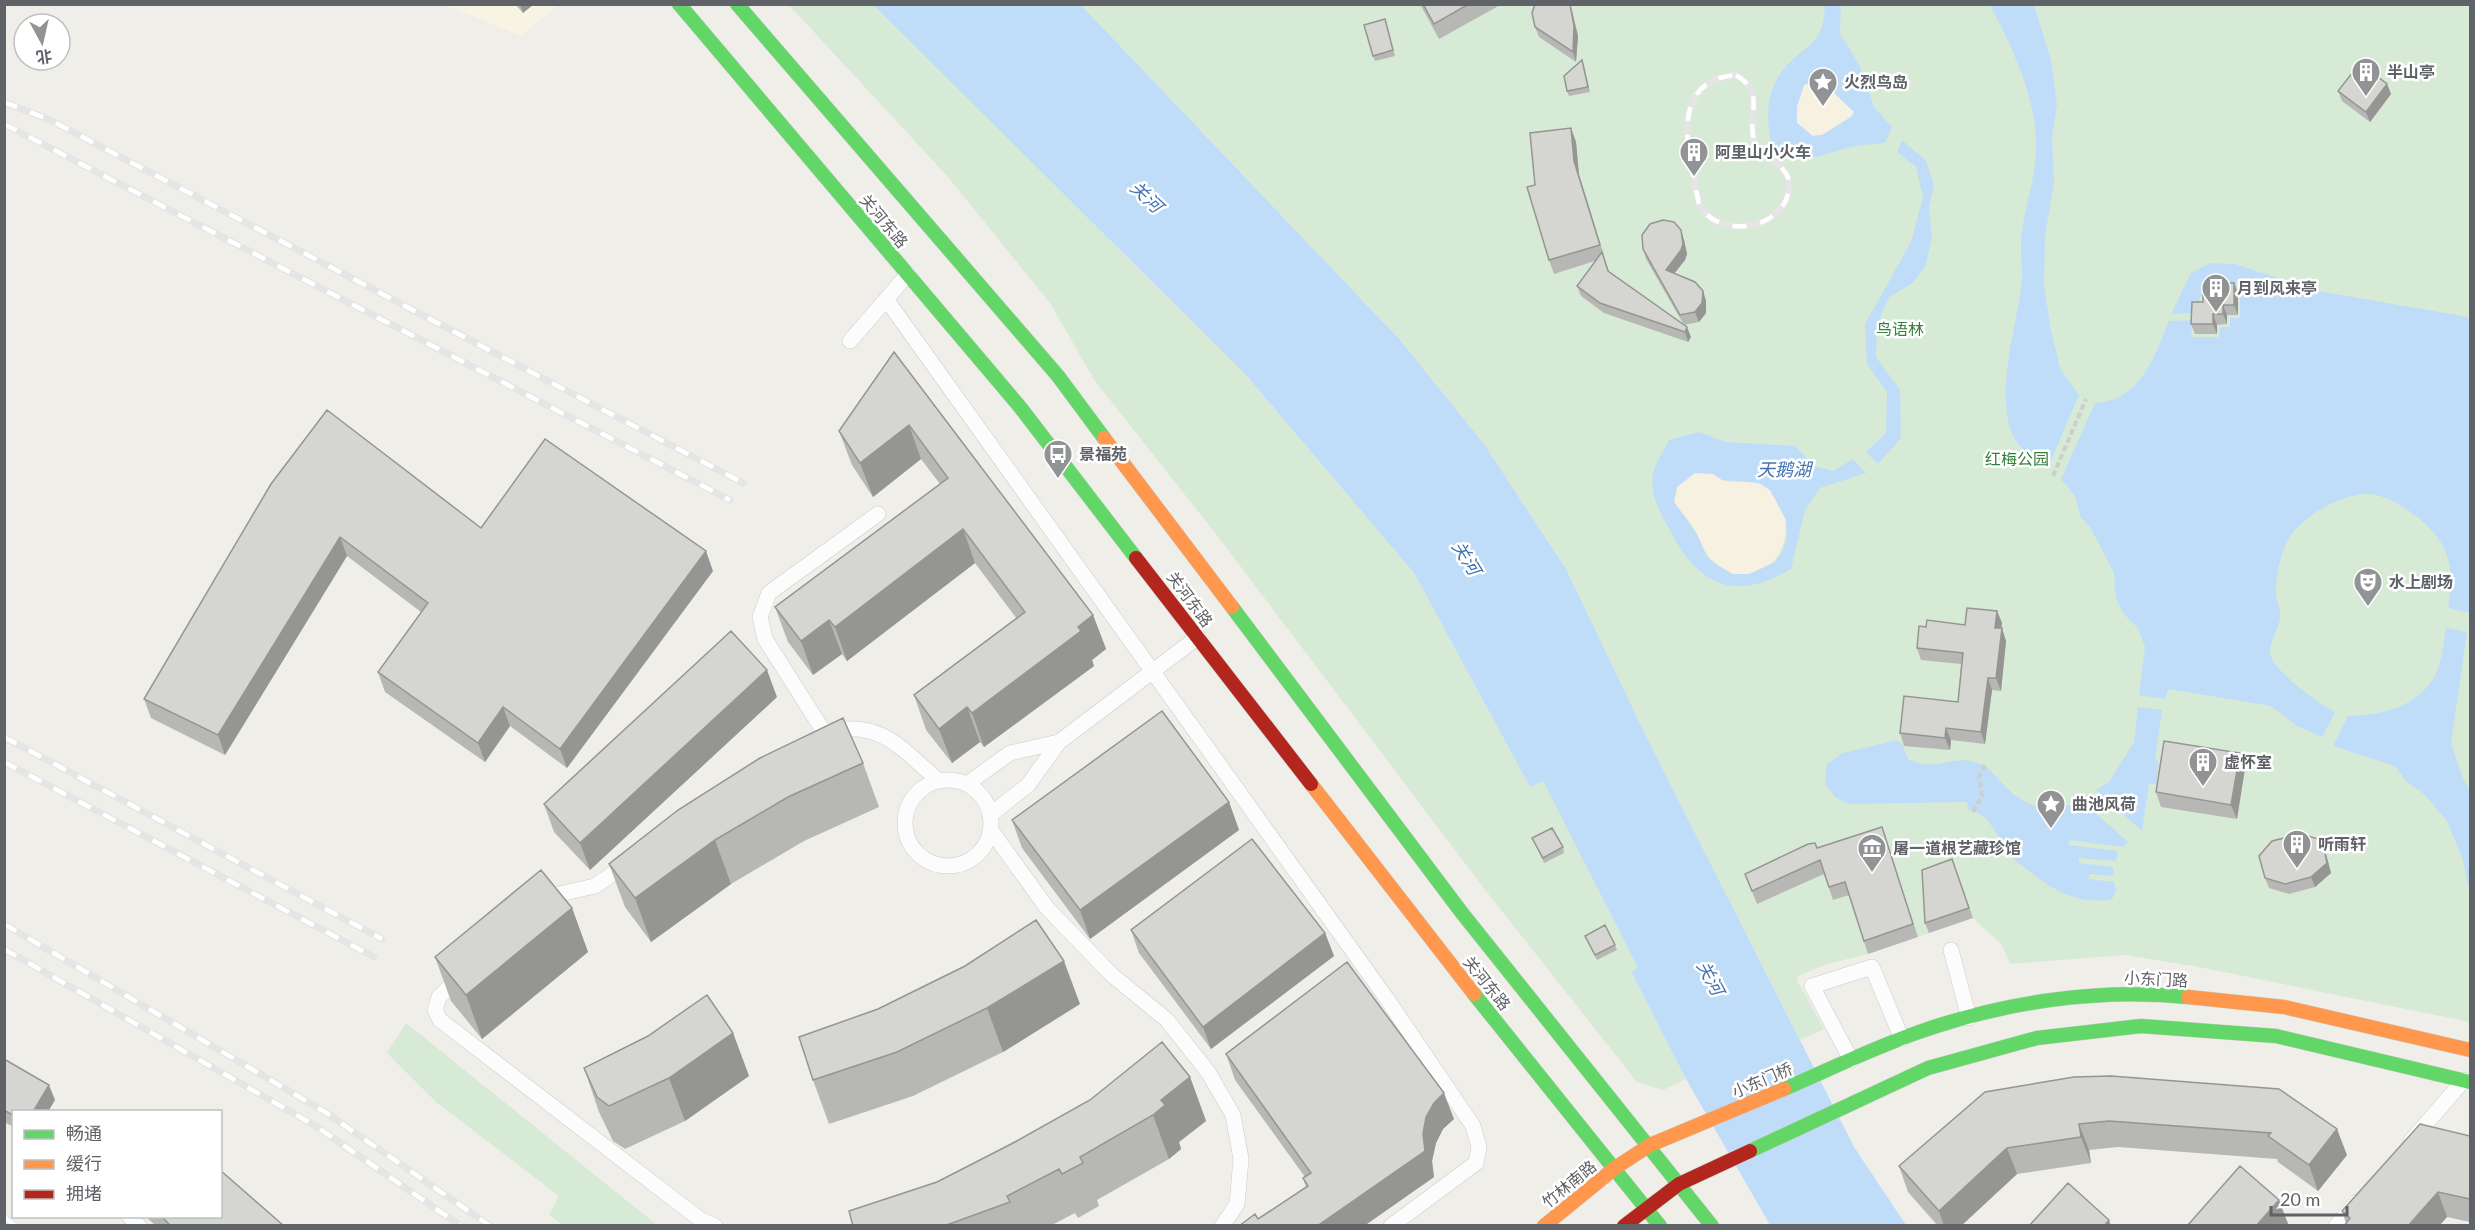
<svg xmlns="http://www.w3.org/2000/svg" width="2475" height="1230" viewBox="0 0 2475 1230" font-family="Lato,'Noto Sans SC',sans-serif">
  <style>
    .commercial { fill: #f7f4e4 }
    .green { fill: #d7ead6 }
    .sand { fill: #f6f1e0 }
    .water { fill: #bfddf8; fill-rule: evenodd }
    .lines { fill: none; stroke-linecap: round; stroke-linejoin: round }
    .lane-casing { stroke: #cbcbcb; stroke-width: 16 }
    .fast-casing { stroke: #cbcbc9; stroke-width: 15 }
    .slow-casing { stroke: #cbcbc9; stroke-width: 15 }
    .jam-casing { stroke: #cbcbc9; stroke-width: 15 }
    .path { stroke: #ccd0cd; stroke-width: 4; stroke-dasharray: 6 3; stroke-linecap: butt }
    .lane { stroke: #fdfcfc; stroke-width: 15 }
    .fast { stroke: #63d668; stroke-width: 14 }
    .slow { stroke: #ff974d; stroke-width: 14 }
    .jam { stroke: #b3261e; stroke-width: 14 }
    .rail-casing { stroke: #e4e5e4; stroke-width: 7 }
    .rail { stroke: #fff; stroke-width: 4.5; stroke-dasharray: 14; stroke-linecap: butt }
    .wall { fill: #b7b7b5 }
    .shaded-wall { fill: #959593 }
    .building { fill: #d5d5d2; stroke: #959593; stroke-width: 1.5 }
    .labels { text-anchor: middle; stroke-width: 5; stroke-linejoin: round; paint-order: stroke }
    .poi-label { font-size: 16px; font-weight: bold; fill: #5f6267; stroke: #fff; text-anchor: start }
    .street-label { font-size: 16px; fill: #5f6267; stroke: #fff }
    .park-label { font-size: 16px; fill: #34813b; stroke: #fff }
    .water-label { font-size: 18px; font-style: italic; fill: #4475b2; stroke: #fff }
  </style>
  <rect width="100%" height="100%" fill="#efeee9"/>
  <path class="commercial" d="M446,5H558L521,36Z"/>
  <path class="green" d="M789,5H873L1246,375L1414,573L1530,787L1543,780L1638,968L1631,973L1686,1079L1663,1090L1637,1082L1486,891L1216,534L1095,381L1050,303L948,177Z
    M1081,5H2470V1022L2199,967L2125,955L2010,964L2002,945L1973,918L1868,954L1827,964L1798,976L1797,980L1824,1029L1800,1040L1649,742L1566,569L1484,444L1401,341Z
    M406,1023L657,1225H563L549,1215L559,1196L436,1102L387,1053Z"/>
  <path class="sand" d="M1817,80L1827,86L1854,112L1851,117L1822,135L1812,136L1797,123V106L1804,85Z
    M1695,473C1701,473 1709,472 1714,474C1718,476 1720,480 1725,481C1737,483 1750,478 1761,484C1805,508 1787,584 1734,574C1708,570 1703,542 1691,524C1686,516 1679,510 1674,502L1677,487Z"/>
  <path class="water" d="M873,5H1081L1401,341L1484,444L1566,569L1649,742L1854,1147L1906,1225H1770L1686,1079L1631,972L1638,968L1543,781L1530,787L1414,573L1246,375Z
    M1825,5H1841L1840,34L1859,64L1874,107L1892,127L1885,143C1876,144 1865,144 1856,146C1817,154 1808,169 1771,143C1765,112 1767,84 1791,61C1816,38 1822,42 1825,5ZM1817,80L1827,86L1854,112L1851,117L1822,135L1813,136L1797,123V106L1804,85Z
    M1990,5H2034L2051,60L2057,104L2052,137L2054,182L2045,236L2044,284L2051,331L2060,368L2079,395L2049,465C2040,459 2025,453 2019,445C1991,411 2015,329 2021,290C2024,270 2019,250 2022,231C2026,203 2035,178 2036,150C2037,98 2013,49 1990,5Z
    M1902,140L1926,161L1934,185L1929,209L1932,236L1926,265L1913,283L1889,297L1877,325L1876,357L1900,390L1901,438L1878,464L1866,452L1886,433L1887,392L1867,364L1865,324L1911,242L1923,197L1916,167L1897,152Z
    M2210,263L2235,264L2318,291L2468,317L2470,327V613L2448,608C2451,587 2453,569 2445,550C2435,526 2392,493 2366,494C2341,494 2303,516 2289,538C2281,551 2275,579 2276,595C2277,602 2281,610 2280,617C2279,630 2270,639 2270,652C2270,669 2319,704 2335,712L2322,737L2297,726L2271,706L2168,689L2165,699L2139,695L2145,647L2138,628L2124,614L2116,599L2114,573L2090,527L2080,516L2075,496L2061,479L2095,403C2141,400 2154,358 2169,321L2191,320L2192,337H2219L2220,327H2230V318H2240V288H2213L2212,296H2200V305H2191V313L2171,314L2191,273Z
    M1699,432L1726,442L1795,446L1814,466L1833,471L1853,459L1866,473L1820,488L1805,510L1791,569C1732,603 1698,585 1668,527C1659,510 1650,495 1653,474C1655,463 1664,451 1669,440ZM1695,473L1713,474L1722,480L1759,483L1770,490L1786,520L1787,537L1783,551L1775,562L1749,574H1733L1719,566L1706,556L1697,534L1674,502L1677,487Z
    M2446,628L2467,632L2451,743L2463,779L2470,791V895L2463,860L2447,821L2424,794L2406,781L2395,766L2333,746L2348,716C2378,715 2412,709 2431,682C2442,667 2443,645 2446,628Z
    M2138,707L2162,710L2155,760L2159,762L2156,784H2149L2142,831L2096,790L2109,782L2134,742Z
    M1897,740L1902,744L1908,759C1937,773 1949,755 1975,762C1988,766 1995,775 2003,784C2028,811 2049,812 2082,801L2128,842L2123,847L2069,840V845L2118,851L2116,861L2079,858V863L2113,867L2114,876L2090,874L2088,879L2114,882L2116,891L2112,899C2078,906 2049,888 2024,867C2018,863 2011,858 2007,852C1997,835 1989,814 1968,809L1967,802L1848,804L1835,797L1825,784L1827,764L1843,753Z"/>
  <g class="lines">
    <g class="lane-casing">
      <path id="lane" d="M886,299L1387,999L1473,1126L1479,1147L1476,1163L1391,1226
        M850,341L908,274
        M828,731C882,720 900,748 938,780
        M824,732L765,639L760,617L769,593L878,514
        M905 823a43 43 0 1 1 86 0a43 43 0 1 1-86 0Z
        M967,784L1010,753L1059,742
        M990,815L1028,785L1059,742L1198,637
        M990,829L1047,908L1112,975L1167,1020L1208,1072L1233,1115L1241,1159L1237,1204L1222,1226
        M542,898L595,886L628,863
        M1951,950L1969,1018
        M462,975L439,997L435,1010L440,1020L701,1220L715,1226
        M1851,1060L1812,986L1872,967L1902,1039
        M2411,1141L2464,1080
        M129,1216L139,1226
        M2336,1226L2357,1202"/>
    </g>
    <g class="fast-casing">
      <path id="fast" d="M679,4L1020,407L1136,558
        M737,4L1058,376L1104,438
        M1232,607L1462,913L1712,1226
        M1474,994L1660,1226
        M1784,1089C1828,1070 1873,1048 1919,1032C2004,1002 2098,988 2188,997
        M1750,1151L1928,1068L2037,1038L2141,1026L2276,1036L2470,1082"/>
    </g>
    <g class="slow-casing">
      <path id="slow" d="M1104,438L1232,607
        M1311,784L1474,994
        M2188,997L2284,1007L2470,1050
        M1544,1226L1615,1168L1650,1145L1784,1089"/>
    </g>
    <g class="jam-casing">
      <path id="jam" d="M1136,558L1311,784
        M1624,1226L1679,1184L1750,1151"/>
    </g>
    <path class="path" d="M2053,476L2086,399
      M1973,812L1982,796L1979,777L1985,764"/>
    <use href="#lane" class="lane"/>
    <use href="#fast" class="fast"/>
    <use href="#slow" class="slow"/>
    <use href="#jam" class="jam"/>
    <g class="rail-casing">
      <path id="rail" d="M1736,75C1766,93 1747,114 1754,141C1760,161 1790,162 1789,186C1788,230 1717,241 1699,204C1690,158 1665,81 1736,75Z
        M4,102L50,120L743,483
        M4,124L730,500
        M4,737L382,939
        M4,762L374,957
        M4,924L325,1112L490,1226
        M4,949L314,1125L461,1226
        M4,1217L15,1226"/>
    </g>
    <use href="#rail" class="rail"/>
  </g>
  <path class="wall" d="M515,4H534L523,13Z
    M1420,4H1502L1439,39Z
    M1572,10L1578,36L1576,62L1539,37L1535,27Z
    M1386,24L1395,56L1375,61L1373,56Z
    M1584,65L1590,92L1569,96L1567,91Z
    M2387,84L2391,94L2370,122L2342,101L2338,91Z
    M1571,128L1576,142L1579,175L1609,272L1691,337L1688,342L1604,313L1581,296L1577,286L1595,261L1554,274L1549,260L1535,185Z
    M1684,240L1687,254L1685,260L1674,274L1703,291L1706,301V313L1699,322L1684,325L1646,259L1643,249Z
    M2234,283L2238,293V315H2227V324L2217,325V334H2195L2191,324L2203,302L2215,294Z
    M894,352L1093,615L1106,649L1092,660L1094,666L984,747L980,742L952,763L926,730L914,695L1017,619L975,563L847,661L842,654L813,675L788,642L775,607L940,484L921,459L873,497L852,465L839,431Z
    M271,484L481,528L713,571L567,768L510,726L485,762L385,692L378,672L421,612L347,556L225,755L151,718L144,699Z
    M1997,611L2002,623L2001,628L2006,641L2001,691L1992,690L1985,744L1951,740L1950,750L1904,746L1900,733L1958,702L1961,664L1921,660L1917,648L1926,627L1965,625Z
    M777,697L590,870L554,832L544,804Z
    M2240,753L2245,768L2237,819L2161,807L2156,792Z
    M863,763L879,807L804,841L731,884L651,942L625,907L609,864Z
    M1229,802L1239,830L1090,939L1022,848L1012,820Z
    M1532,838L1563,847L1564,853L1544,863Z
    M1886,840L1918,937L1868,954L1849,895L1833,900L1824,874L1757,904L1745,874L1817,848Z
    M2325,850L2331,873L2315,887L2289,894L2269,888L2265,878Z
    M1952,859L1973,918L1929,933L1925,923Z
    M572,908L588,952L482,1039L451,1001L435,957Z
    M1131,930L1325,933L1334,956L1211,1049L1139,953Z
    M1585,936L1615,945L1617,950L1597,960Z
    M1080,1004L1003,1052L913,1096L829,1124L813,1080L878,1009Z
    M733,1033L749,1076L685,1121L625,1149L613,1141L599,1112L584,1068L648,1036Z
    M1226,1054L1454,1119L1443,1129L1436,1143L1432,1161L1434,1177L1364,1226H1239L1258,1219L1306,1187L1303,1178L1305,1177L1235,1080Z
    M4,1059L55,1100L14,1112V1127L4,1122Z
    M1190,1077L1206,1121L1179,1142L1181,1149L1169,1159L1097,1200L1099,1206L1078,1218L1075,1213L1050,1226H853Z
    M2074,1077L2347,1155L2318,1191L2278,1162L2277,1159L2118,1147L2089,1150L2091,1163L2017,1174L1961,1226H1938L1908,1192L1899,1166Z
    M2470,1136V1222L2447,1217L2439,1226H2344L2346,1223L2342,1211Z
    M145,1216H220L284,1226H156Z"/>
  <path class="shaded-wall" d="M520,4H534L523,13Z
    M1570,4L1578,36L1576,62L1573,52Z
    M2387,84L2391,94L2370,122L2366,112Z
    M1571,128L1576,142L1579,175L1605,258L1574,161Z
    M1681,230L1684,240L1687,254L1685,260L1669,280L1666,270Z
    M2234,283L2238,293V315L2234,305Z
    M1703,291L1706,301V313L1699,322L1695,312Z
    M2223,305L2227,315V324L2223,314Z
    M2213,314L2217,325V334L2213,324Z
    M1687,327L1691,337L1688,342L1685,332Z
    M909,425L921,459L873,497L860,463Z
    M963,529L975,563L847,661L835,627Z
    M340,537L347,556L225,755L218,735Z
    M706,551L713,571L567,768L560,749Z
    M1997,611L2002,623L2000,640L1995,628Z
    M1093,615L1106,649L1092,660L1094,666L984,747L972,713Z
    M829,620L842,654L813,675L801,641Z
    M2002,628L2006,641L2001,691L1996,678Z
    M767,670L777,697L590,870L580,843Z
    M1988,678L1992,690L1985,744L1981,732Z
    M503,707L510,726L485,762L478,743Z
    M967,707L980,742L952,763L939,729Z
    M1946,728L1951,740L1950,750L1945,738Z
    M2240,753L2245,768L2237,819L2231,805Z
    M1229,802L1239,830L1090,939L1080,910Z
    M715,840L731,884L651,942L635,898Z
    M2322,840L2325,850L2331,873L2315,887L2311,877Z
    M572,908L588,952L482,1039L466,995Z
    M1325,933L1334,956L1211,1049L1203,1027Z
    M1064,961L1080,1004L1003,1052L987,1008Z
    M733,1033L749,1076L685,1121L669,1078Z
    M1190,1077L1206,1121L1179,1142L1181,1149L1169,1159L1153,1115L1161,1100Z
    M49,1085L55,1100L48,1112H33Z
    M1444,1093L1454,1119L1443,1129L1436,1143L1432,1161L1434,1177L1364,1226H1317L1423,1134L1426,1117L1434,1103Z
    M2079,1124L2089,1150L2091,1163L2081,1137Z
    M2337,1129L2347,1155L2318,1191L2309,1165Z
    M2007,1148L2017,1174L1961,1226H1944L1939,1211Z
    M2438,1192L2447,1217L2439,1226H2408Z
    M2279,1200L2289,1226H2256Z
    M2109,1220L2111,1226H2104Z"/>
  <path class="building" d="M1423,4H1469L1434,24Z
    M1535,4H1570L1574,26L1573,52L1535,27L1532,13Z
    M1385,19L1393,50L1373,56L1364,25Z
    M1582,60L1588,87L1567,91L1564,76Z
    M2360,63L2387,84L2366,112L2338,91Z
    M1571,128L1574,161L1600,245L1549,260L1527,187L1535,185L1530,133Z
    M1663,220L1674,222L1681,230L1683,244L1681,250L1666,270L1695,282L1703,291L1702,303L1695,312L1680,315L1643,249L1642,235L1650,224Z
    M1602,252L1608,271L1687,327L1685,332L1600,303L1577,286Z
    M2215,283H2234V305H2223V314H2213V324H2191L2192,302H2203V294H2215Z
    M894,352L1093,615L1078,627L1081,631L972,713L967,707L939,729L914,695L1025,612L963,529L835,627L829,620L801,641L775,607L948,478L909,425L860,463L839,431Z
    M327,410L481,528L545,439L706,551L560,749L503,707L478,743L378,672L428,603L340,537L218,735L144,699L271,484Z
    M1967,608L1997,611L1995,628H2002L1996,678H1988L1981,732L1946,728L1945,738L1900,733L1904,696L1958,702L1963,653L1917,648L1919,626L1926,627L1927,620L1965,625Z
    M731,631L767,670L580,843L544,804Z
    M1162,711L1229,802L1080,910L1012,820Z
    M843,718L863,763L788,797L715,840L635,898L609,864L678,810L760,758Z
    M2164,741L2240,753L2231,805L2156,792Z
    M1882,827L1913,924L1864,941L1845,882L1829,887L1820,860L1752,891L1745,874L1808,844L1815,843L1817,848Z
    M1552,828L1563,847L1543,858L1532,838Z
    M2301,834L2322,840L2327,863L2311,877L2285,884L2265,878L2259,856L2272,841Z
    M1252,839L1325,933L1203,1027L1131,930Z
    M1952,859L1969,908L1925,923L1922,870Z
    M541,870L572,908L466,995L435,957Z
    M1036,920L1064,961L987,1008L897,1052L813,1080L799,1037L878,1009L965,966Z
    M1605,925L1615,945L1595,955L1585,936Z
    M1347,962L1444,1093L1434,1103L1426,1117L1423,1134L1425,1151L1317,1226H1239L1255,1214L1258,1219L1308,1186L1303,1178L1311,1173L1226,1054Z
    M707,995L733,1033L669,1078L609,1106L597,1097L584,1068L648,1036Z
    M1162,1042L1190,1077L1161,1100L1165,1105L1153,1115L1080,1157L1083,1163L1062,1174L1059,1169L1007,1196L1010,1202L944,1226H853L849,1211L937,1182L1015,1142L1090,1100Z
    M4,1059L49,1085L33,1112H14V1116L4,1110Z
    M2111,1076L2279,1089L2337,1129L2309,1165L2268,1136L2271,1133L2109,1121L2079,1124L2081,1137L2007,1148L1939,1211L1899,1166L1985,1092L2074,1077Z
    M2420,1124L2470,1136V1199L2438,1192L2408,1226H2344L2350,1218L2342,1211Z
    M2240,1166L2279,1200L2256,1226H2187Z
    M220,1170L284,1226H171L161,1216H220Z
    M2068,1183L2109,1220L2104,1226H2029Z"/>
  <defs>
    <g id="building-pin" transform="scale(1.5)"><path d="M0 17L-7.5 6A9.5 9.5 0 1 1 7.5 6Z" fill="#919394" stroke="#fff"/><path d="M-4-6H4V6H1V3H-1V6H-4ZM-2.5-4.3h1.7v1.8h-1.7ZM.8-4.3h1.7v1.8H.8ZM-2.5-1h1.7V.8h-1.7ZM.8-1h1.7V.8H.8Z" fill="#fff"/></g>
    <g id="sight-pin" transform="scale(1.5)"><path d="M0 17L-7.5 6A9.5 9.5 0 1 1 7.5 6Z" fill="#919394" stroke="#fff"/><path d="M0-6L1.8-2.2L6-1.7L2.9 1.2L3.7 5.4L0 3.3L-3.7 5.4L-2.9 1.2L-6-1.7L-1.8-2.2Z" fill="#fff"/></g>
    <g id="bus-pin" transform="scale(1.5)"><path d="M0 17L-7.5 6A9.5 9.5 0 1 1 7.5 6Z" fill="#919394" stroke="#fff"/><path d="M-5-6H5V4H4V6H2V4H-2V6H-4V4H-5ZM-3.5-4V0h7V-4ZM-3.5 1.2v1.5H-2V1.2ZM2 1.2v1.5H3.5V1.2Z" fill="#fff"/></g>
    <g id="theatre-pin" transform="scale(1.5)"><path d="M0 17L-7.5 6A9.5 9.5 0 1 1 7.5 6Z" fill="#919394" stroke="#fff"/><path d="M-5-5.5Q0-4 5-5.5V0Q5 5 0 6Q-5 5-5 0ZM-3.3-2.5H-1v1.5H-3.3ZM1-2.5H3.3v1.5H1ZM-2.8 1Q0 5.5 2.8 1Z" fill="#fff"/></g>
    <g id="museum-pin" transform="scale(1.5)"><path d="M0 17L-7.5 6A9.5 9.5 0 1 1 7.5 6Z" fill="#919394" stroke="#fff"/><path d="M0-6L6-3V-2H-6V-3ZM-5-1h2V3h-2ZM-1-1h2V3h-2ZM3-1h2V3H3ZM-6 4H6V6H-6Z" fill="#fff"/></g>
  </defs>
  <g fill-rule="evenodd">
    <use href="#building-pin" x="2366" y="72"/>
    <use href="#sight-pin" x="1823" y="82"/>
    <use href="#building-pin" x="1694" y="152"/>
    <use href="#building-pin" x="2216" y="288"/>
    <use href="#bus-pin" x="1058" y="454"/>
    <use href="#theatre-pin" x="2368" y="582"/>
    <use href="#building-pin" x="2203" y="762"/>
    <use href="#sight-pin" x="2051" y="804"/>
    <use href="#building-pin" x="2297" y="844"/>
    <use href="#museum-pin" x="1872" y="848"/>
  </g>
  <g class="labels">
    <g class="poi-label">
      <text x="2387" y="78">半山亭</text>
      <text x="1844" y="88">火烈鸟岛</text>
      <text x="1715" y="158">阿里山小火车</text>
      <text x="2237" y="294">月到风来亭</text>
      <text x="1079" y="460">景福苑</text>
      <text x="2389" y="588">水上剧场</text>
      <text x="2224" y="768">虚怀室</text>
      <text x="2072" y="810">曲池风荷</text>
      <text x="2318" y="850">听雨轩</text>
      <text x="1893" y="854">屠一道根艺藏珍馆</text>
    </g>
    <g class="street-label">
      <text transform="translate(884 221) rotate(50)" y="6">关河东路</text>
      <text transform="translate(1190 599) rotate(53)" y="6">关河东路</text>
      <text transform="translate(2156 979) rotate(3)" y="6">小东门路</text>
      <text transform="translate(1487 983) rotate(51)" y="6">关河东路</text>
      <text transform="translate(1762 1080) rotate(-23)" y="6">小东门桥</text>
      <text transform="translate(1569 1184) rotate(-39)" y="6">竹林南路</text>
    </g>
    <g class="park-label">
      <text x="1900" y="335">鸟语林</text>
      <text x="2017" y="465">红梅公园</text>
    </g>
    <g class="water-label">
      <text transform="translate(1146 197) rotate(43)" y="6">关河</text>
      <text x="1784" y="476">天鹅湖</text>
      <text transform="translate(1466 558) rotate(58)" y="6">关河</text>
      <text transform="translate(1710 978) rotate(62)" y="6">关河</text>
    </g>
  </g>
  <rect width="2475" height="1230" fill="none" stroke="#5f6267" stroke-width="12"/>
  <rect x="12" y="1110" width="210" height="108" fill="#ffffff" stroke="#bfc0c2" stroke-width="1.5"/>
  <rect x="24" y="1130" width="30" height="9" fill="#63d668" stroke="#bfc0c2" stroke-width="1.5"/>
  <text x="66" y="1140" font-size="18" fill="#5f6267">畅通</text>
  <rect x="24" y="1160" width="30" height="9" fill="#ff974d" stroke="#bfc0c2" stroke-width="1.5"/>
  <text x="66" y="1170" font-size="18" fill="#5f6267">缓行</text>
  <rect x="24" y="1190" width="30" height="9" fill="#b3261e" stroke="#bfc0c2" stroke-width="1.5"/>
  <text x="66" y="1200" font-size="18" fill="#5f6267">拥堵</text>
  <g transform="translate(42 42) rotate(172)"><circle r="28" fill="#ffffff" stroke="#bfc0c2" stroke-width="1.5"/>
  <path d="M0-4.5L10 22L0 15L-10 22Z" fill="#919394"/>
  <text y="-9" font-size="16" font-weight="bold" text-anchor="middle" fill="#5f6267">北</text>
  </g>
  <path d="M2271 1206v9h76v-9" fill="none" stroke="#5f6267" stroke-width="3"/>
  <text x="2280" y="1206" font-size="18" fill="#5f6267" stroke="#ffffff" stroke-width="4.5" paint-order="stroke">20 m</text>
</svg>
